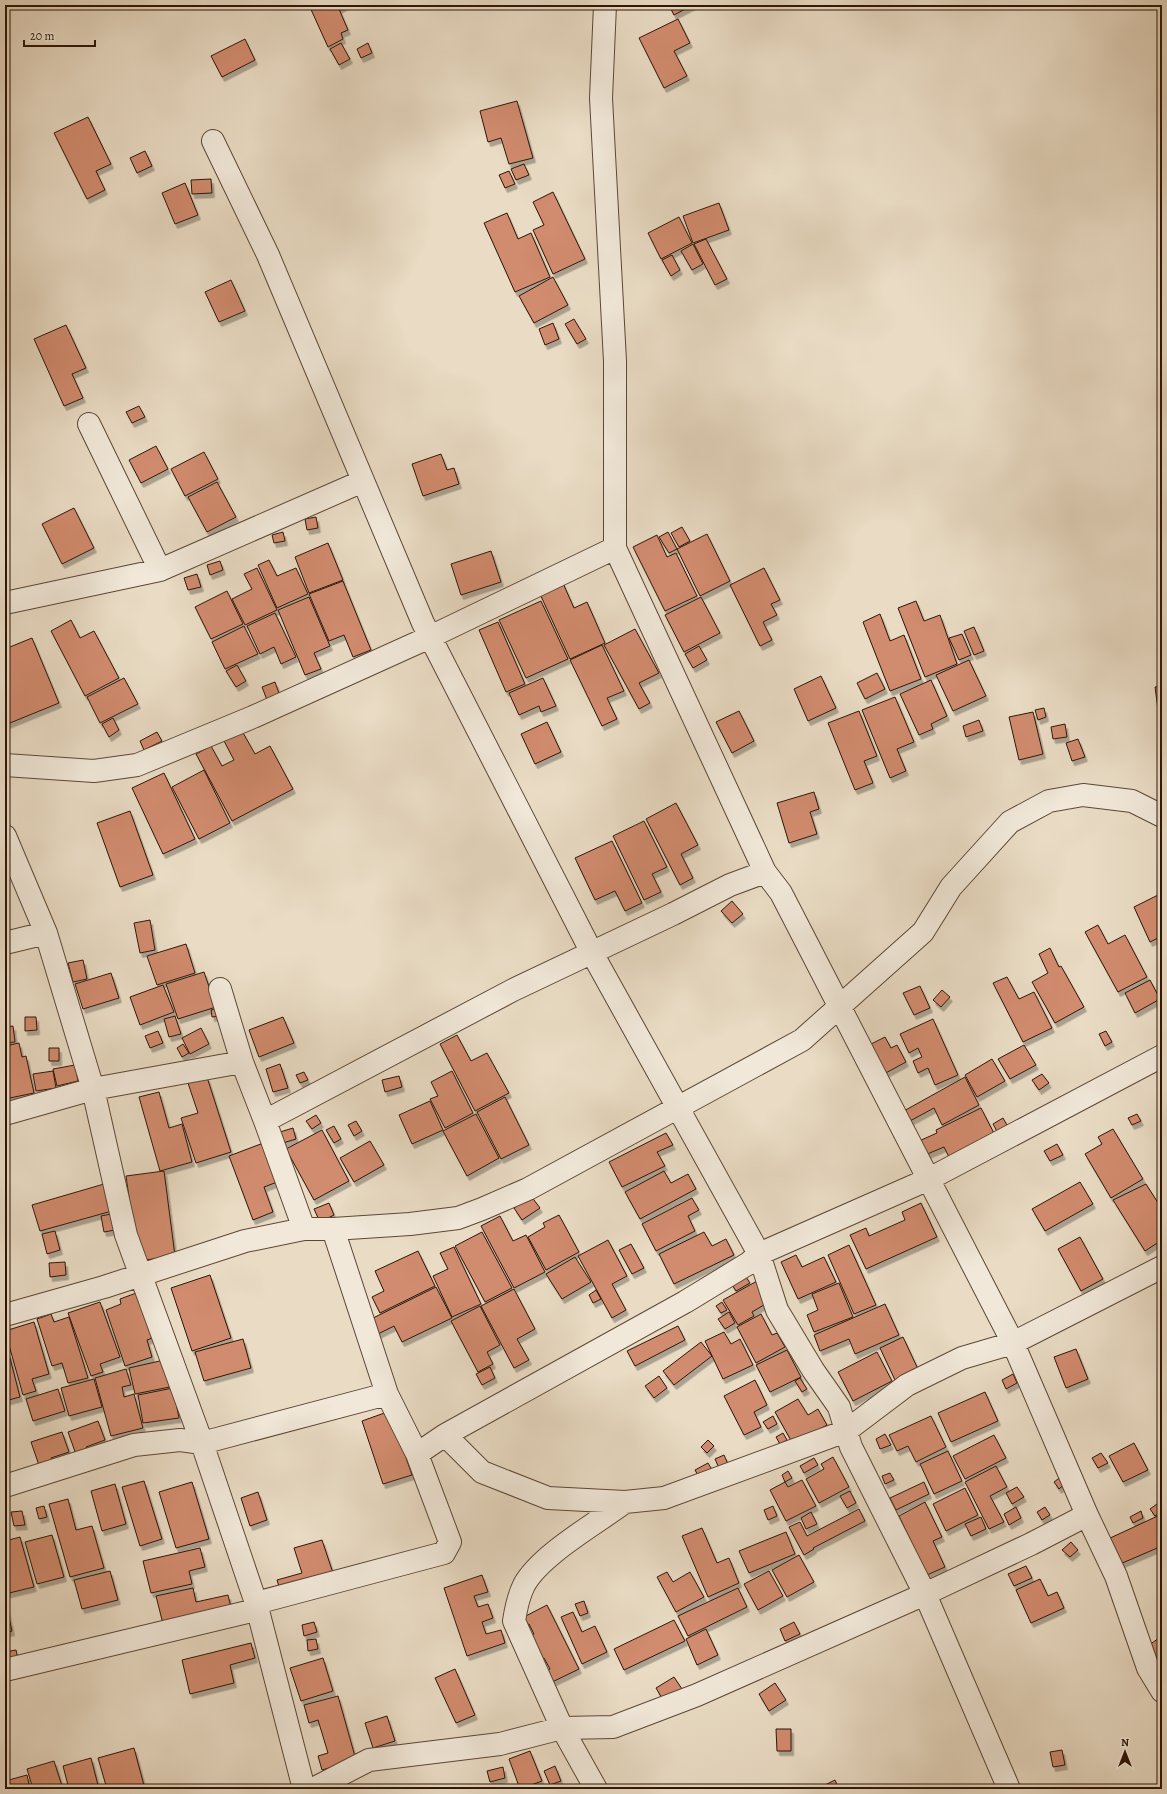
<svg xmlns="http://www.w3.org/2000/svg" width="1167" height="1794" viewBox="0 0 1167 1794" font-family="Alegreya,serif">
  <style>
    .building { fill: #d18b6e; stroke: #2d1607; filter: url(#shadow) }
    .lines { fill: none; stroke-linecap: round; stroke-linejoin: round }
    .minor-casing { stroke: #5c4736; stroke-width: 24 }
    .minor { stroke: #f1e8d9; stroke-width: 22 }
  </style>
  <defs>
    <filter id="shadow"><feDropShadow dx="2.5" dy="4.5" stdDeviation="0" flood-color="#0004"/></filter>
  </defs>
  <rect width="100%" height="100%" fill="#e9dbc4"/>
  <filter id="stains"><feTurbulence type="fractalNoise" baseFrequency=".005" numOctaves="4"/><feColorMatrix values="0 0 0 0 .2 0 0 0 0 .09 0 0 0 0 .02 0 0 0 .5 -.17"/></filter>
  <radialGradient id="worn" r=".72"><stop offset=".6" stop-color="#630" stop-opacity="0"/><stop offset="1" stop-color="#630" stop-opacity=".3"/></radialGradient>
  <path class="building" d="M309,5H346L339,9L348,30L341,33L343,39L328,47Z
    M669,5H693L674,15Z
    M678,19L690,43L674,51L687,76L664,88L639,38Z
    M245,39L255,60L222,77L211,56Z
    M341,43L350,59L339,65L330,49Z
    M368,43L372,53L361,58L357,49Z
    M517,101L533,158L509,164L501,138L488,142L480,111Z
    M88,117L111,164L96,171L105,190L87,199L54,133Z
    M145,151L152,166L137,173L130,158Z
    M524,164L529,175L516,180L511,169Z
    M509,171L515,184L505,188L499,175Z
    M211,179L212,193L192,194L191,180Z
    M185,183L198,215L175,224L162,193Z
    M553,192L585,259L553,274L533,230L544,225L533,202Z
    M719,203L729,230L693,243L683,216Z
    M507,213L518,239L531,233L550,277L515,292L484,223Z
    M679,217L692,243L661,259L648,233Z
    M706,239L727,279L715,285L694,244Z
    M693,244L703,264L692,270L681,251Z
    M672,255L680,270L671,276L662,260Z
    M553,277L568,305L534,323L519,296Z
    M231,280L245,311L219,322L205,292Z
    M574,319L586,339L577,344L565,324Z
    M553,323L559,339L545,345L539,329Z
    M66,325L86,368L72,374L83,398L64,406L34,339Z
    M139,406L145,417L132,423L126,412Z
    M156,446L168,469L141,483L129,460Z
    M204,452L218,479L185,496L171,469Z
    M441,454L447,470L454,468L459,484L423,496L412,464Z
    M217,482L236,517L207,532L188,497Z
    M74,508L94,548L62,564L42,524Z
    M316,517L318,528L307,530L305,519Z
    M682,527L690,541L679,547L671,533Z
    M283,532L285,541L274,543L272,535Z
    M668,532L677,549L669,553L659,537Z
    M707,534L730,581L700,596L677,549Z
    M657,535L667,557L676,553L697,596L665,611L633,547Z
    M328,543L343,580L309,593L295,557Z
    M491,551L501,582L461,595L451,564Z
    M269,560L277,576L296,568L308,594L277,608L258,565Z
    M220,561L223,570L210,575L207,565Z
    M257,568L277,610L245,625L232,599L252,589L244,574Z
    M764,568L780,600L771,604L777,615L763,622L772,640L760,646L730,585Z
    M197,574L201,587L188,590L184,578Z
    M343,581L371,650L353,657L344,635L329,641L309,594Z
    M562,581L574,608L587,602L605,643L570,659L539,592Z
    M227,591L243,624L211,639L195,607Z
    M309,597L330,646L314,653L321,669L305,675L278,610Z
    M701,597L720,633L684,652L665,615Z
    M541,601L568,659L526,678L499,620Z
    M916,601L924,621L940,615L957,664L925,677L898,608Z
    M275,613L296,657L281,664L274,647L260,654L247,626Z
    M880,614L890,641L904,635L921,679L890,691L863,622Z
    M71,620L80,638L94,631L119,678L85,696L51,631Z
    M498,622L525,684L506,692L479,630Z
    M244,626L258,654L225,669L212,642Z
    M974,627L984,651L974,655L964,631Z
    M635,629L659,673L639,683L650,703L639,709L604,645Z
    M962,634L971,655L959,660L949,638Z
    M32,638L59,703L5,725V649Z
    M602,645L624,691L607,698L617,719L602,726L570,660Z
    M699,646L707,660L693,668L685,654Z
    M969,660L986,696L953,711L936,675Z
    M237,665L246,681L236,687L226,671Z
    M877,673L885,689L865,699L857,683Z
    M821,676L836,708L808,721L794,689Z
    M124,678L138,704L100,723L87,697Z
    M543,678L556,706L541,712L539,706L519,715L509,693Z
    M931,680L947,716L931,724L933,729L919,735L900,694Z
    M275,682L280,696L267,700L262,687Z
    M1162,686V717H1159L1155,687Z
    M895,697L914,742L897,749L906,771L890,778L862,710Z
    M1044,708L1046,717L1038,720L1035,710Z
    M739,711L754,741L732,753L716,722Z
    M859,711L877,756L864,761L873,783L855,790L828,723Z
    M1033,712L1043,754L1019,760L1009,717Z
    M113,718L119,730L109,737L102,724Z
    M979,720L983,731L966,737L963,726Z
    M547,722L561,752L535,764L521,734Z
    M1065,724L1067,737L1053,739L1051,727Z
    M242,731L255,754L270,746L293,789L232,821L196,754L211,746L222,766L234,760L224,741Z
    M157,732L162,741L144,750L140,741Z
    M1078,739L1085,757L1072,761L1066,743Z
    M204,770L230,823L199,839L172,787Z
    M164,773L195,839L163,854L132,788Z
    M814,792L819,809L810,812L817,834L789,843L777,803Z
    M676,803L698,845L681,854L693,878L680,885L646,819Z
    M130,811L153,875L120,887L97,823Z
    M644,821L667,867L652,874L661,892L644,900L613,836Z
    M612,841L642,903L625,911L615,891L595,900L575,858Z
    M1162,893V936L1150,942L1134,907Z
    M732,901L743,914L732,923L721,911Z
    M150,920L155,950L140,953L134,923Z
    M1098,925L1108,944L1125,935L1147,977L1118,992L1085,932Z
    M186,944L195,973L157,985L147,956Z
    M1050,948L1059,967L1061,966L1084,1007L1055,1023L1032,982L1048,973L1039,954Z
    M83,960L87,979L73,982L68,963Z
    M204,972L216,1007L178,1019L166,984Z
    M111,973L119,998L83,1009L75,984Z
    M1007,977L1019,999L1034,992L1052,1028L1023,1042L993,983Z
    M1150,980L1160,999L1135,1013L1125,993Z
    M163,985L174,1012L140,1025L130,997Z
    M920,986L930,1008L914,1015L903,993Z
    M942,990L950,997L941,1007L933,1000Z
    M219,1008L220,1016L212,1017L211,1010Z
    M175,1016L181,1034L169,1037L164,1019Z
    M25,1017H36L37,1030L25,1031Z
    M283,1017L294,1043L259,1057L249,1030Z
    M933,1019L958,1075L935,1085L928,1068L918,1073L913,1061L922,1057L918,1048L909,1053L900,1034Z
    M13,1026L15,1042L5,1043V1027Z
    M201,1028L209,1044L190,1054L182,1038Z
    M158,1031L163,1043L150,1048L145,1036Z
    M1106,1031L1112,1042L1105,1046L1099,1034Z
    M457,1035L471,1061L487,1053L509,1093L475,1111L440,1044Z
    M885,1037L891,1048L897,1045L906,1062L882,1075L867,1046Z
    M19,1043L22,1057L26,1056L34,1093L5,1099V1046Z
    M183,1044L189,1053L182,1057L177,1048Z
    M1024,1045L1036,1065L1010,1079L998,1059Z
    M49,1048H59V1061H49Z
    M992,1059L1005,1081L977,1097L965,1075Z
    M280,1064L288,1088L273,1092L266,1069Z
    M75,1065L78,1081L57,1086L53,1069Z
    M53,1071L56,1088L36,1091L33,1074Z
    M452,1071L473,1113L445,1128L430,1099L438,1096L431,1082Z
    M304,1072L308,1080L300,1083L296,1075Z
    M1042,1074L1049,1083L1039,1090L1032,1080Z
    M399,1076L402,1087L385,1092L382,1080Z
    M207,1077L231,1152L196,1163L181,1118L198,1113L188,1083Z
    M965,1077L979,1105L942,1125L934,1108L908,1122L902,1112Z
    M159,1092L169,1128L182,1124L192,1162L160,1171L139,1097Z
    M505,1097L529,1145L501,1159L477,1112Z
    M430,1101L443,1130L412,1144L399,1115Z
    M981,1108L998,1141L952,1163L944,1147L925,1155L919,1141L937,1133L936,1130Z
    M476,1114L499,1158L467,1176L443,1131Z
    M1137,1114L1141,1121L1132,1125L1128,1118Z
    M316,1115L321,1123L312,1129L306,1121Z
    M1003,1118L1012,1134L1001,1139L993,1124Z
    M356,1121L362,1131L354,1136L348,1125Z
    M334,1126L341,1139L334,1143L326,1130Z
    M293,1128L296,1139L283,1143L280,1132Z
    M1113,1129L1143,1179L1111,1198L1085,1154L1102,1144L1098,1137Z
    M322,1130L349,1181L314,1200L286,1149Z
    M666,1133L673,1145L657,1152L665,1166L622,1187L609,1162Z
    M370,1141L384,1165L354,1182L340,1158Z
    M266,1142L280,1181L264,1187L273,1212L253,1220L229,1156Z
    M1057,1144L1063,1155L1050,1161L1044,1151Z
    M164,1171L175,1256L138,1261L126,1176Z
    M664,1171L671,1183L688,1174L696,1189L640,1219L625,1192Z
    M1080,1182L1093,1204L1045,1231L1032,1209Z
    M104,1184L112,1211L40,1231L32,1205Z
    M1146,1184L1162,1209V1240L1145,1251L1113,1200Z
    M531,1196L540,1208L522,1220L514,1208Z
    M692,1198L699,1210L688,1216L695,1231L656,1251L642,1224Z
    M329,1203L334,1215L320,1222L314,1209Z
    M921,1203L937,1237L866,1269L850,1235L866,1228L869,1236L905,1220L902,1212Z
    M111,1214L115,1230L104,1232L101,1216Z
    M559,1215L579,1252L546,1270L528,1237L545,1227L543,1223Z
    M500,1216L513,1241L526,1235L545,1272L514,1288L481,1226Z
    M55,1231L60,1250L47,1254L42,1234Z
    M482,1232L512,1288L485,1302L455,1246Z
    M704,1232L712,1246L726,1239L734,1255L674,1284L659,1254Z
    M1080,1237L1103,1279L1081,1291L1058,1249Z
    M608,1240L627,1276L612,1284L626,1310L612,1318L578,1256Z
    M631,1244L644,1268L632,1274L619,1250Z
    M849,1245L876,1305L854,1314L828,1255Z
    M454,1247L481,1304L452,1317L433,1276L448,1269L440,1253Z
    M418,1251L435,1286L380,1313L372,1297L384,1291L375,1271Z
    M796,1255L802,1267L824,1257L836,1282L798,1299L781,1262Z
    M575,1257L591,1282L562,1299L546,1274Z
    M65,1262L66,1275L50,1277L49,1263Z
    M742,1271L750,1283L736,1291L729,1280Z
    M210,1275L231,1338L192,1351L171,1288Z
    M757,1281L769,1302L752,1312L754,1316L738,1325L723,1300Z
    M839,1283L853,1317L814,1332L807,1315L818,1310L812,1294Z
    M436,1287L452,1318L402,1342L394,1326L372,1337L365,1322Z
    M514,1289L535,1329L517,1339L529,1360L514,1368L481,1306Z
    M596,1290L601,1299L593,1303L589,1295Z
    M139,1292L155,1337L147,1340L152,1357L125,1366L106,1310L121,1304L120,1299Z
    M100,1302L120,1357L100,1364L103,1372L91,1376L68,1313Z
    M722,1302L727,1310L721,1313L716,1306Z
    M885,1304L899,1335L855,1354L849,1339L820,1351L814,1335Z
    M480,1306L500,1345L487,1352L493,1364L478,1372L451,1321Z
    M729,1312L735,1323L725,1329L718,1319Z
    M51,1314L54,1322L69,1317L88,1378L68,1383L62,1363L52,1366L37,1319Z
    M761,1314L772,1335L777,1333L785,1347L756,1363L737,1327Z
    M34,1322L49,1374L32,1379L36,1391L23,1395L5,1331Z
    M678,1326L685,1340L635,1366L627,1351Z
    M724,1332L731,1344L740,1339L753,1365L723,1379L705,1341Z
    M903,1337L918,1369L895,1380L880,1348Z
    M243,1339L251,1368L204,1381L195,1352Z
    M701,1342L712,1356L674,1385L663,1371Z
    M1076,1349L1088,1379L1066,1388L1054,1357Z
    M787,1350L801,1377L770,1392L756,1365Z
    M877,1352L892,1381L853,1401L838,1372Z
    M9,1354L20,1397L5,1401V1355Z
    M164,1360L170,1387L135,1394L129,1368Z
    M490,1367L495,1378L482,1385L476,1374Z
    M126,1369L131,1385L122,1387L124,1397L134,1394L143,1428L111,1436L95,1378Z
    M1013,1374L1017,1383L1006,1389L1002,1380Z
    M659,1376L667,1388L654,1398L645,1386Z
    M800,1378L807,1389L802,1392L795,1381Z
    M94,1379L102,1407L69,1416L61,1388Z
    M755,1380L767,1405L754,1412L761,1427L744,1435L724,1396Z
    M173,1388L179,1418L143,1423L138,1395Z
    M58,1389L65,1411L33,1421L26,1399Z
    M985,1392L998,1421L951,1442L938,1413Z
    M798,1399L808,1415L818,1409L827,1425L793,1444L775,1412Z
    M390,1411L412,1475L383,1484L362,1421Z
    M773,1416L777,1424L768,1429L763,1422Z
    M931,1416L946,1447L916,1462L908,1446L897,1451L889,1435Z
    M98,1421L105,1440L86,1447L89,1456L78,1460L68,1432Z
    M62,1432L69,1452L51,1458L56,1470L42,1474L31,1442Z
    M783,1433L787,1440L780,1444L776,1437Z
    M885,1434L891,1445L880,1449L876,1439Z
    M994,1435L1006,1458L965,1479L953,1456Z
    M708,1440L714,1446L707,1453L701,1447Z
    M1134,1443L1148,1470L1123,1482L1109,1456Z
    M948,1451L962,1481L934,1494L920,1464Z
    M1101,1453L1108,1463L1098,1468L1092,1458Z
    M724,1455L728,1464L719,1468L715,1459Z
    M833,1457L849,1487L819,1503L806,1479L824,1469L821,1464Z
    M814,1458L818,1465L804,1473L800,1466Z
    M708,1463L714,1473L701,1481L695,1470Z
    M996,1466L1007,1487L990,1496L1004,1522L989,1529L965,1482Z
    M788,1471L792,1478L785,1482L782,1475Z
    M890,1473L894,1480L885,1484L882,1476Z
    M1062,1476L1066,1483L1059,1489L1054,1482Z
    M802,1480L816,1506L786,1521L770,1490L785,1482L788,1487Z
    M144,1481L162,1539L140,1546L122,1487Z
    M192,1482L209,1539L176,1548L159,1492Z
    M924,1482L929,1494L896,1510L890,1498Z
    M115,1484L126,1524L102,1531L91,1491Z
    M1017,1487L1024,1497L1012,1504L1006,1493Z
    M965,1488L978,1515L946,1531L933,1504Z
    M850,1491L856,1503L847,1508L840,1496Z
    M258,1492L267,1520L250,1526L241,1498Z
    M68,1499L76,1530L92,1526L104,1568L70,1577L49,1504Z
    M925,1502L942,1537L933,1541L945,1567L927,1575L899,1516Z
    M1157,1504L1162,1511L1155,1516L1150,1509Z
    M44,1506L47,1517L39,1519L36,1508Z
    M773,1506L777,1516L768,1520L764,1510Z
    M1016,1507L1021,1518L1009,1525L1004,1514Z
    M1045,1507L1050,1515L1042,1520L1037,1512Z
    M859,1509L865,1521L813,1548L814,1549L804,1555L789,1527L800,1522L807,1536Z
    M22,1511L25,1525L14,1526L11,1512Z
    M1141,1511L1143,1518L1133,1523L1130,1517Z
    M811,1512L817,1524L806,1529L801,1518Z
    M1162,1514V1546L1120,1564L1108,1539Z
    M981,1517L986,1529L971,1536L965,1524Z
    M702,1528L717,1563L729,1558L739,1583L708,1597L682,1536Z
    M786,1532L795,1554L749,1573L739,1551Z
    M52,1535L64,1577L37,1584L25,1542Z
    M20,1537L34,1587L5,1594V1541Z
    M322,1540L333,1573L280,1590L277,1580L302,1573L294,1548Z
    M1071,1542L1078,1550L1070,1557L1062,1550Z
    M200,1548L205,1567L189,1571L192,1584L151,1593L143,1561Z
    M799,1555L814,1582L787,1597L772,1570Z
    M1026,1566L1032,1578L1014,1586L1008,1574Z
    M110,1571L118,1600L82,1609L74,1580Z
    M769,1571L783,1596L758,1610L744,1584Z
    M667,1572L673,1582L690,1572L704,1597L676,1612L657,1577Z
    M482,1575L488,1592L474,1596L478,1607L488,1604L493,1618L482,1622L486,1634L501,1630L505,1643L467,1656L444,1588Z
    M1040,1579L1048,1596L1057,1592L1064,1608L1031,1623L1016,1590Z
    M193,1588L196,1602L228,1595L232,1612L164,1628L156,1596Z
    M738,1588L747,1607L688,1636L678,1616Z
    M5,1600L12,1631L5,1633Z
    M584,1601L588,1613L580,1616L575,1604Z
    M547,1605L579,1669L546,1685L540,1673L550,1669L544,1658L536,1662L524,1639L534,1634L529,1624L520,1628L516,1621Z
    M573,1612L582,1632L595,1626L607,1652L582,1664L561,1617Z
    M674,1620L685,1641L624,1670L614,1649Z
    M314,1622L317,1632L304,1636L302,1625Z
    M794,1622L800,1634L785,1641L780,1629Z
    M706,1629L718,1655L697,1665L686,1639Z
    M1159,1638L1162,1642V1669L1160,1670L1145,1648Z
    M316,1639L318,1649L308,1651L307,1640Z
    M251,1643L255,1658L230,1665L234,1683L190,1694L182,1660Z
    M16,1650L19,1663L9,1665L5,1652Z
    M323,1658L333,1691L301,1701L290,1668Z
    M455,1669L475,1715L456,1723L435,1678Z
    M674,1677L682,1689L663,1700L656,1688Z
    M775,1683L786,1700L769,1711L759,1694Z
    M338,1696L356,1760L322,1770L318,1756L328,1753L318,1720L309,1723L304,1705Z
    M387,1716L395,1741L373,1748L365,1723Z
    M776,1729H791V1751H777Z
    M134,1748L145,1789H107L98,1758Z
    M1062,1750L1065,1765L1053,1767L1050,1752Z
    M530,1751L542,1781L520,1789L509,1759Z
    M91,1758L99,1789H69L63,1766Z
    M54,1761L63,1789H33L27,1769Z
    M555,1766L561,1781L550,1785L544,1771Z
    M503,1767L505,1778L490,1782L487,1771Z
    M27,1775L30,1789H5V1781Z
    M835,1780L839,1789H817Z
    M546,1785L547,1789H535Z"/>
  <g class="lines">
    <g class="minor-casing">
      <path id="minor" d="M605,5L601,98L615,361V548L765,872L781,893L1013,1343L1087,1515
        M213,141L268,255L423,623L592,953L759,1254L929,1179L1162,1056
        M89,424L160,570
        M5,603L160,570L363,481
        M5,765L94,771L137,765L253,717L430,637L615,548
        M5,836L46,933L93,1089L126,1235L202,1443L256,1603L304,1789
        M5,943L46,933
        M220,989L242,1062
        M5,1114L93,1089L242,1062L265,1121L513,990L673,914L730,885L765,872
        M265,1121L304,1229
        M333,1229L387,1394L417,1454
        M5,1315L104,1287L245,1241L304,1229H333L410,1224L458,1218L482,1209L528,1189L802,1040L923,932L951,887L1010,822L1049,801L1083,795L1132,801L1162,816
        M445,1435L685,1302L749,1263L759,1254L777,1310L813,1370L839,1407L851,1447L925,1594L1031,1544L1087,1515L1116,1576L1148,1668L1162,1691
        M5,1486L134,1445L180,1440L202,1443L387,1394
        M256,1603L444,1553L450,1542L417,1454L445,1435L482,1472L548,1498L625,1502L664,1498L846,1431L907,1385L962,1358L1013,1343L1162,1267
        M5,1670L256,1610
        M313,1789L369,1760L500,1744L562,1728L613,1727L697,1695L925,1594L1009,1789
        M596,1789L562,1728L514,1621C516,1608 518,1597 524,1585C540,1555 597,1523 625,1502"/>
    </g>
    <use href="#minor" class="minor"/>
  </g>
  <rect width="1167" height="1794" fill="none" stroke="#e9dbc4" stroke-width="20"/>
  <rect x="6" y="6" width="1155" height="1782" fill="none" stroke="#2d1607" stroke-width="2"/>
  <rect x="10" y="10" width="1147" height="1774" fill="none" stroke="#2d1607"/>
  <g transform="translate(1125 1752)" stroke="#f1e8d9" stroke-width="3" paint-order="stroke">
  <path d="M0-3L7 15L0 10L-7 15Z" fill="#2d1607"/>
  <text y="-6" font-size="11" font-weight="bold" text-anchor="middle" fill="#2d1607">N</text>
  </g>
  <path d="M24 40v6h71v-6" fill="none" stroke="#2d1607" stroke-width="2"/>
  <text x="30" y="40" font-size="12" fill="#2d1607" stroke="#f1e8d9" stroke-width="3" paint-order="stroke">20 m</text>
  <rect width="100%" height="100%" filter="url(#stains)"/>
  <rect width="100%" height="100%" fill="url(#worn)"/>
</svg>
